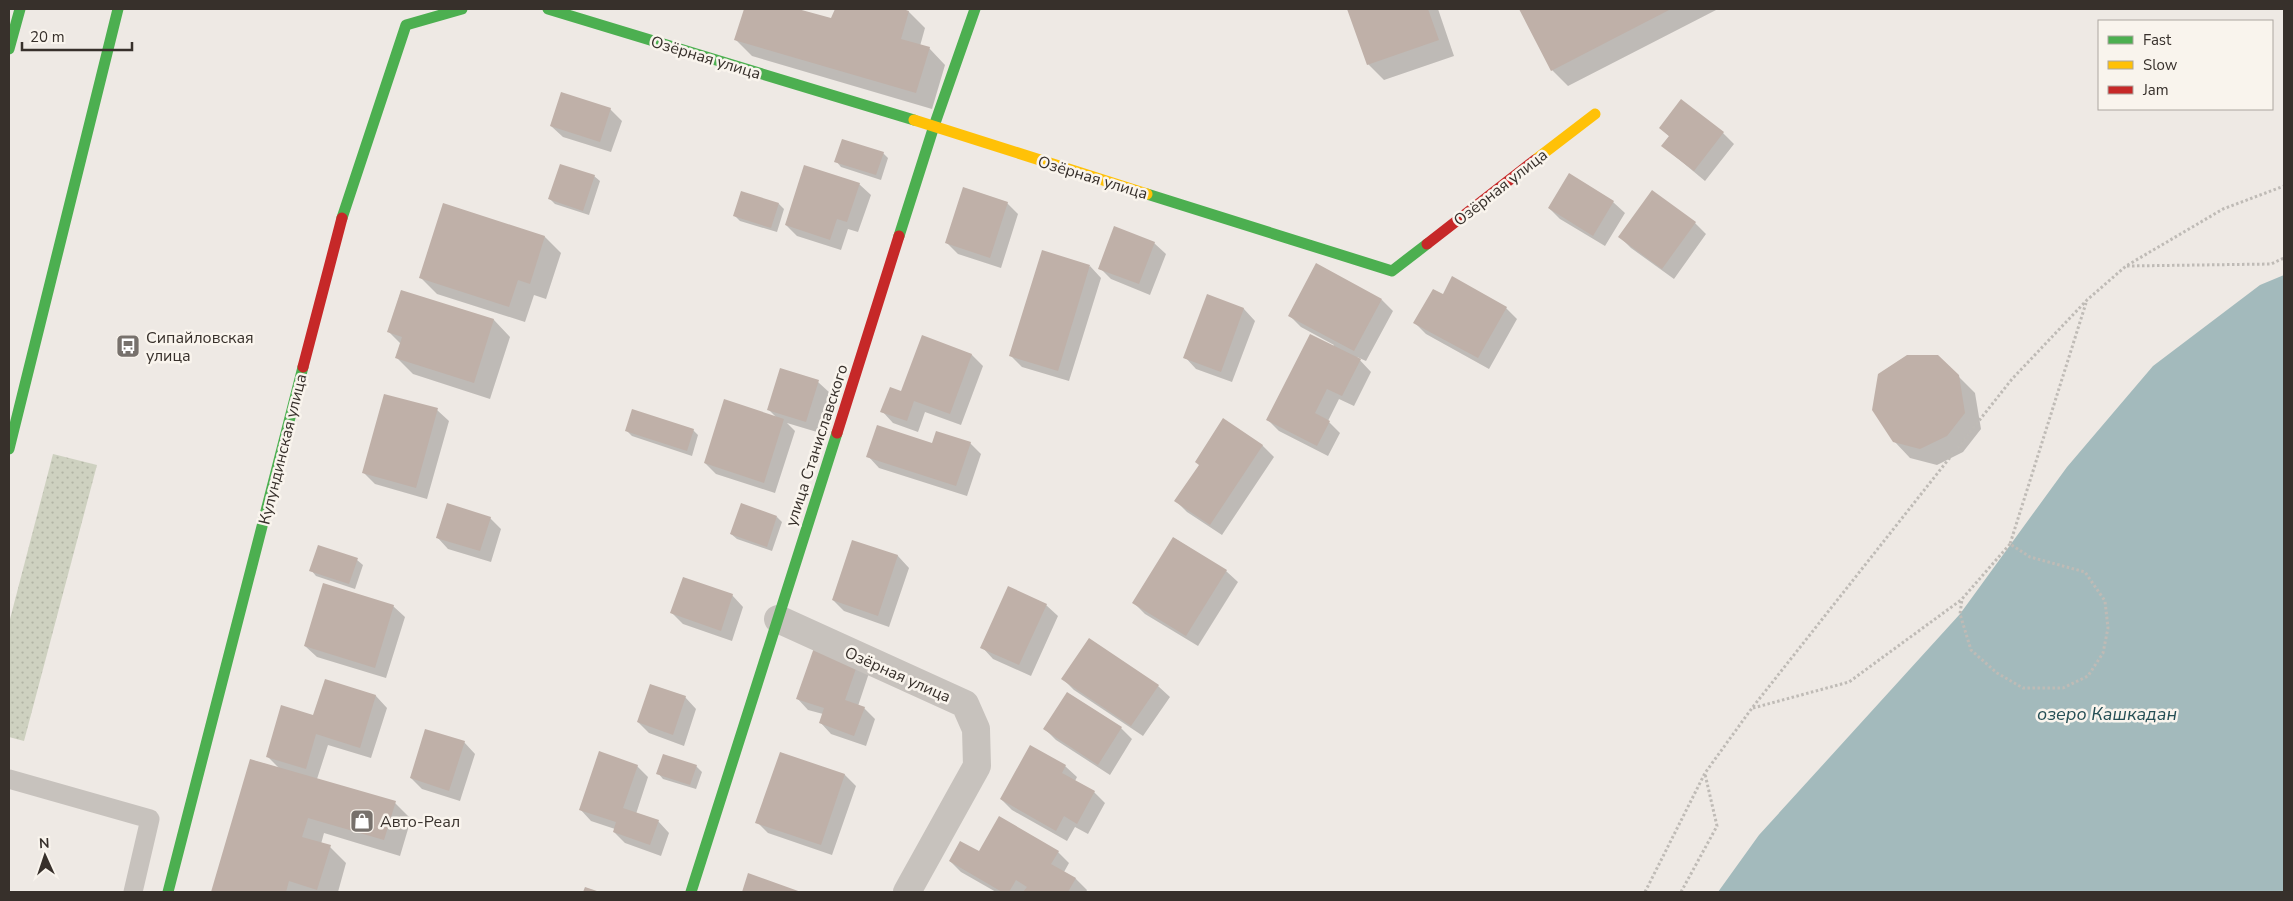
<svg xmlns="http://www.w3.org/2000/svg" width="2293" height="901" viewBox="0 0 2293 901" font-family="'Nunito Sans',sans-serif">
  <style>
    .grass { fill: url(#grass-dots) }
    .water { fill: #a3babc }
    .shadow { fill: #0003 }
    .building { fill: #bfb0a8 }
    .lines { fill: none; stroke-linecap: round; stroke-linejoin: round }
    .path { stroke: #bfbbb6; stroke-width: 3; stroke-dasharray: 2.5 2.5; stroke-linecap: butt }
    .lane { stroke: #c7c2bd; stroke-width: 19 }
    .street { stroke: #c7c2bd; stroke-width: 28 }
    .fast { stroke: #4caf50; stroke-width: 11 }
    .slow { stroke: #ffc107; stroke-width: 11 }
    .jam { stroke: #c62828; stroke-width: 11 }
    .labels { text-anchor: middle; stroke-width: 5; stroke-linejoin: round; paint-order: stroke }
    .street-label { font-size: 16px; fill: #37302b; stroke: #f9f4ed }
    .poi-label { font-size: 16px; fill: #37302b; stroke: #f9f4ed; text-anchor: start }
    .water-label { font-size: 18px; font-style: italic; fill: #254e54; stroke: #f9f4ed }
  </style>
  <defs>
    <pattern id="grass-dots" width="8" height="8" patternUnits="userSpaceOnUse" patternTransform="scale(1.25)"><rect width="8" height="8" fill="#ced1c0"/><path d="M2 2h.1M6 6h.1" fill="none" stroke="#b2b4a5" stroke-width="1.8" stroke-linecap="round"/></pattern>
  </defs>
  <rect width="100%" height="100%" fill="#eee9e4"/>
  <path class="grass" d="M53,454L97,465L24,741L9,737V623Z"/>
  <path class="water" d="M2284,275V892H1718L1759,835L1960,614L2067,467L2153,366L2260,285Z"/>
  <path class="shadow" d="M745,9H793L832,20L836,9H898L909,12L925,28L920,46L929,48L945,65L932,109L752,56L736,40Z
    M1349,9H1438L1454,56L1384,80L1368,64Z
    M1520,9H1718L1568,86L1552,70Z
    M610,109L622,121L611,152L563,137L551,126Z
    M1660,128L1723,133L1734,144L1705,181L1663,146L1670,137Z
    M883,153L888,158L881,180L841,167L836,161Z
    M594,176L600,181L589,215L555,204L550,199Z
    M859,184L871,195L858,232L848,229L841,250L797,236L786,225Z
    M1613,202L1625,213L1605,246L1560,219L1549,208Z
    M1007,203L1018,214L1001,268L958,254L946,242Z
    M779,204L784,209L777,232L740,221L734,215Z
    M444,205L545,237L561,253L546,299L534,295L525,322L437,294L421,278Z
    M1695,223L1706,234L1674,279L1631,248L1620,237Z
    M1154,243L1166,254L1150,295L1111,279L1100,268Z
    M1090,266L1101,278L1069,381L1022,367L1011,356Z
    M401,291L494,320L510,337L490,399L413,374L397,358L401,344L389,332Z
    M1207,296L1244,309L1255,321L1232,382L1196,369L1185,357Z
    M1443,296L1506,308L1517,319L1489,369L1426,334L1415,323Z
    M1382,300L1393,311L1366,361L1357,357L1371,372L1354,406L1339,399L1328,421L1340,433L1328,456L1279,431L1268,420L1334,345L1301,327L1290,316Z
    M922,337L972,355L983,366L961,425L925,412L918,432L893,423L882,411L902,392Z
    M1958,376L1975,393L1981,429L1963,452L1937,465L1910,458L1894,441Z
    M818,382L830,393L817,432L787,423L795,431L775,493L716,474L705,463L776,417L768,409Z
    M437,410L449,421L427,499L375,484L364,473Z
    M693,430L698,435L692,456L632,436L627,431Z
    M970,443L981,454L967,496L879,468L868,456L933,445Z
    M1262,445L1274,457L1222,535L1187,512L1176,501L1200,465Z
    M777,517L782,522L772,551L737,539L731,534Z
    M490,518L501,529L491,562L448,549L437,537Z
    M1174,538L1226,571L1238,582L1198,646L1145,614L1134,603Z
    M853,542L898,556L909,568L889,627L844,611L833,600Z
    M357,560L363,565L355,589L316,576L311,570Z
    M732,595L743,607L732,641L683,624L672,613Z
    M1046,605L1058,616L1031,676L993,659L982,647Z
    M393,606L405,617L386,678L317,657L305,646Z
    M1089,639L1158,686L1170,697L1143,736L1074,690L1063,679Z
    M816,646L869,673L858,706L864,708L875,719L866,746L831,734L820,722L823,714L808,710L797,698Z
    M325,681L376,696L387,708L371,758L328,745L317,779L395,803L411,819L400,856L324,833L321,844L330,847L346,863L338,892H212L251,760L279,768L267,756L314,717Z
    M685,697L696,709L684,746L649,733L638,722Z
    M1121,728L1132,739L1110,775L1056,740L1045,729Z
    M464,742L475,754L460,801L422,789L411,778Z
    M1030,747L1065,766L1077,777L1075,781L1094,792L1105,803L1088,834L1075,827L1067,841L1012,810L1001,799Z
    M781,753L845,775L856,786L832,855L768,833L757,822Z
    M637,766L648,777L636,814L658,821L669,833L661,856L625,843L614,832L615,829L591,821L580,809Z
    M696,766L702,772L696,789L663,779L658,773Z
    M1058,852L1069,863L1064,872L1076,879L1087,890L1086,892H996L961,872L950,861L979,853Z
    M749,875L798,892H743Z"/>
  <path class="building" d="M744,9H798L831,18L835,9H903L909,11L901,39L930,47L916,93L734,40Z
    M1347,9H1428L1439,40L1367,65Z
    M1519,9H1671L1551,71Z
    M561,92L611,108L600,142L550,126Z
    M1681,99L1724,132L1694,171L1661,146L1669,136L1659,128Z
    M842,139L884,152L876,175L834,162Z
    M560,164L595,175L583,211L548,199Z
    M804,165L860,183L847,222L837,219L830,240L785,225Z
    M1569,173L1614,201L1593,236L1548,208Z
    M963,187L1008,202L990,258L945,243Z
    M1652,190L1696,222L1662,269L1618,237Z
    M741,191L779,203L771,228L733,216Z
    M443,203L545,236L530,284L518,280L509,307L419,278Z
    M1114,226L1155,242L1139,284L1098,269Z
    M1042,250L1090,265L1058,371L1009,356Z
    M1316,263L1382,299L1354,351L1288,316Z
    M1452,276L1507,307L1478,358L1413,323L1433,289L1443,294Z
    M401,290L494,319L474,383L395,358L402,337L387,332Z
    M1207,294L1244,308L1221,372L1183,358Z
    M1310,334L1361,359L1342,396L1327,389L1315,413L1330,421L1317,446L1266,420Z
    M922,335L972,354L950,414L914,401L907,421L880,412L890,387L901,391Z
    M1907,355H1938L1959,375L1965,413L1947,436L1920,449L1893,442L1872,410L1878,374Z
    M780,368L819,380L806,422L767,410Z
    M384,394L438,408L416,488L362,473Z
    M724,399L784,419L764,483L704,463Z
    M632,409L694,429L687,451L625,431Z
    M1223,418L1263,445L1210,525L1174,501L1199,465L1195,462Z
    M877,425L932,443L936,431L971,442L956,486L866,457Z
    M447,503L491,517L480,551L436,538Z
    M741,503L777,516L767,547L730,534Z
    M1173,537L1227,570L1186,636L1132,603Z
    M852,540L898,555L878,616L832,600Z
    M318,545L358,558L349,584L309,571Z
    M683,577L733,594L721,631L670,613Z
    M323,583L394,605L375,668L304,646Z
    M1008,586L1047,604L1019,665L980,648Z
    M1089,638L1159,685L1131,726L1061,679Z
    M815,645L859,660L845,700L865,707L854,736L819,723L824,708L796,699Z
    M325,679L376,695L360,748L316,734L306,769L266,757L281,705L313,715Z
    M650,684L686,696L673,735L637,722Z
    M1067,692L1122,727L1098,765L1043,729Z
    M425,729L465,741L449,791L410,778Z
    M1030,745L1066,765L1062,773L1095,791L1077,824L1064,816L1056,831L1000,799Z
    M599,751L638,765L623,808L659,820L650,845L613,832L616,822L579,810Z
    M780,752L845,774L821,845L755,823Z
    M663,754L697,765L690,785L656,774Z
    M250,759L396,801L384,840L308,818L302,837L331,845L317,890L289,881L286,892H211Z
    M999,816L1059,851L1051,864L1076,878L1068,892H1023L1027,887L1016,880L1009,892H1002L949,861L960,841L979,851Z
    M748,873L801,892H742Z
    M585,887L600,892H583Z"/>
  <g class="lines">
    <path class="path" d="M2127,266L2271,264L2284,258
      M2010,544L1962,599L1960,614L1971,650L1997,673L2023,688H2063L2088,676L2103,653L2108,628L2105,601L2085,572L2030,557L2010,544L2086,303
      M1753,708L1849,682L1961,600
      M1645,892L1705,773L1752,708L2012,379L2087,300L2126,266L2223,209L2284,186
      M1681,892L1717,826L1705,774"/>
    <path class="lane" d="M9,779L150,819L133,892"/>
    <path class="street" d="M778,619L965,704L976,729L977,766L907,892"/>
    <path class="fast" d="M548,9L914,120
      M9,49L20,9
      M1147,194L1392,271L1427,244
      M342,218L406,25L462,9
      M899,236L934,126L975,9
      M9,449L118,9
      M168,892L303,367
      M691,892L837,433"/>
    <path class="slow" d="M914,120L1147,194
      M1535,160L1595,114"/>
    <path class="jam" d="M1427,244L1535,160
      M303,367L342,218
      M837,433L899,236"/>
  </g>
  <defs>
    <g id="bus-square" transform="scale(1.25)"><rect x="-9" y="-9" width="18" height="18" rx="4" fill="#77716c" stroke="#f9f4ed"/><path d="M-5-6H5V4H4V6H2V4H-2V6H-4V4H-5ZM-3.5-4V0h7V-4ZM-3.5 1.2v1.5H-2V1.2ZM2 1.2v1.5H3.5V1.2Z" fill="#fff"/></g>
    <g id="shop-square" transform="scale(1.25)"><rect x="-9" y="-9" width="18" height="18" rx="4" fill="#77716c" stroke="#f9f4ed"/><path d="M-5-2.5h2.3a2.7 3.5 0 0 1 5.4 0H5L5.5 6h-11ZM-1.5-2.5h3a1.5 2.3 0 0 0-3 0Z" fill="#fff"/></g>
  </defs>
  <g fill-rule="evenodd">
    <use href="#bus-square" x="128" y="346"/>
    <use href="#shop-square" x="362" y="821"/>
  </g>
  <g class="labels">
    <g class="street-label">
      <text transform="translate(706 57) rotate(17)" y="6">Озёрная улица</text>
      <text transform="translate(1093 177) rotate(17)" y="6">Озёрная улица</text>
      <text transform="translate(1500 187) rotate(-38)" y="6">Озёрная улица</text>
      <text transform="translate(816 445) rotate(-72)" y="6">улица Станиславского</text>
      <text transform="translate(282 449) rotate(-76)" y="6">Кулундинская улица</text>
      <text transform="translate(898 674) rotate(24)" y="6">Озёрная улица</text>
    </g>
    <g class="poi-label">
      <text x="146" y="343">Сипайловская<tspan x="146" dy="18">улица</tspan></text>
      <text x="380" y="827">Авто-Реал</text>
    </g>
    <g class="water-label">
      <text x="2107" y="720">озеро Кашкадан</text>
    </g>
  </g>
  <rect width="2293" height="901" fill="none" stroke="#37302b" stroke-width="20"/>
  <rect x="2098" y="20" width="175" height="90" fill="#f9f4ed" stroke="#aba69f"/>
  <rect x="2108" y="36" width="25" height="8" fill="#4caf50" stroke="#aba69f"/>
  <text x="2143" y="45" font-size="15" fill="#37302b">Fast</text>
  <rect x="2108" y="61" width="25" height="8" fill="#ffc107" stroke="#aba69f"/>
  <text x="2143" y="70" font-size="15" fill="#37302b">Slow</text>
  <rect x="2108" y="86" width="25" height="8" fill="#c62828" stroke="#aba69f"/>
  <text x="2143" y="95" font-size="15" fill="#37302b">Jam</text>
  <g transform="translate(45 856) rotate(357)" stroke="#f9f4ed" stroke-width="4" paint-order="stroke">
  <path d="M0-4L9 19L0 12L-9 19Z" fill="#37302b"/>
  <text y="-8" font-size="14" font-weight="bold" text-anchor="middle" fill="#37302b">N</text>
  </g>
  <path d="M22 42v8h110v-8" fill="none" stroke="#37302b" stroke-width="2.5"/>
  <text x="30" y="42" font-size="15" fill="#37302b" stroke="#f9f4ed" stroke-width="4" paint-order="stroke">20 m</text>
</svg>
